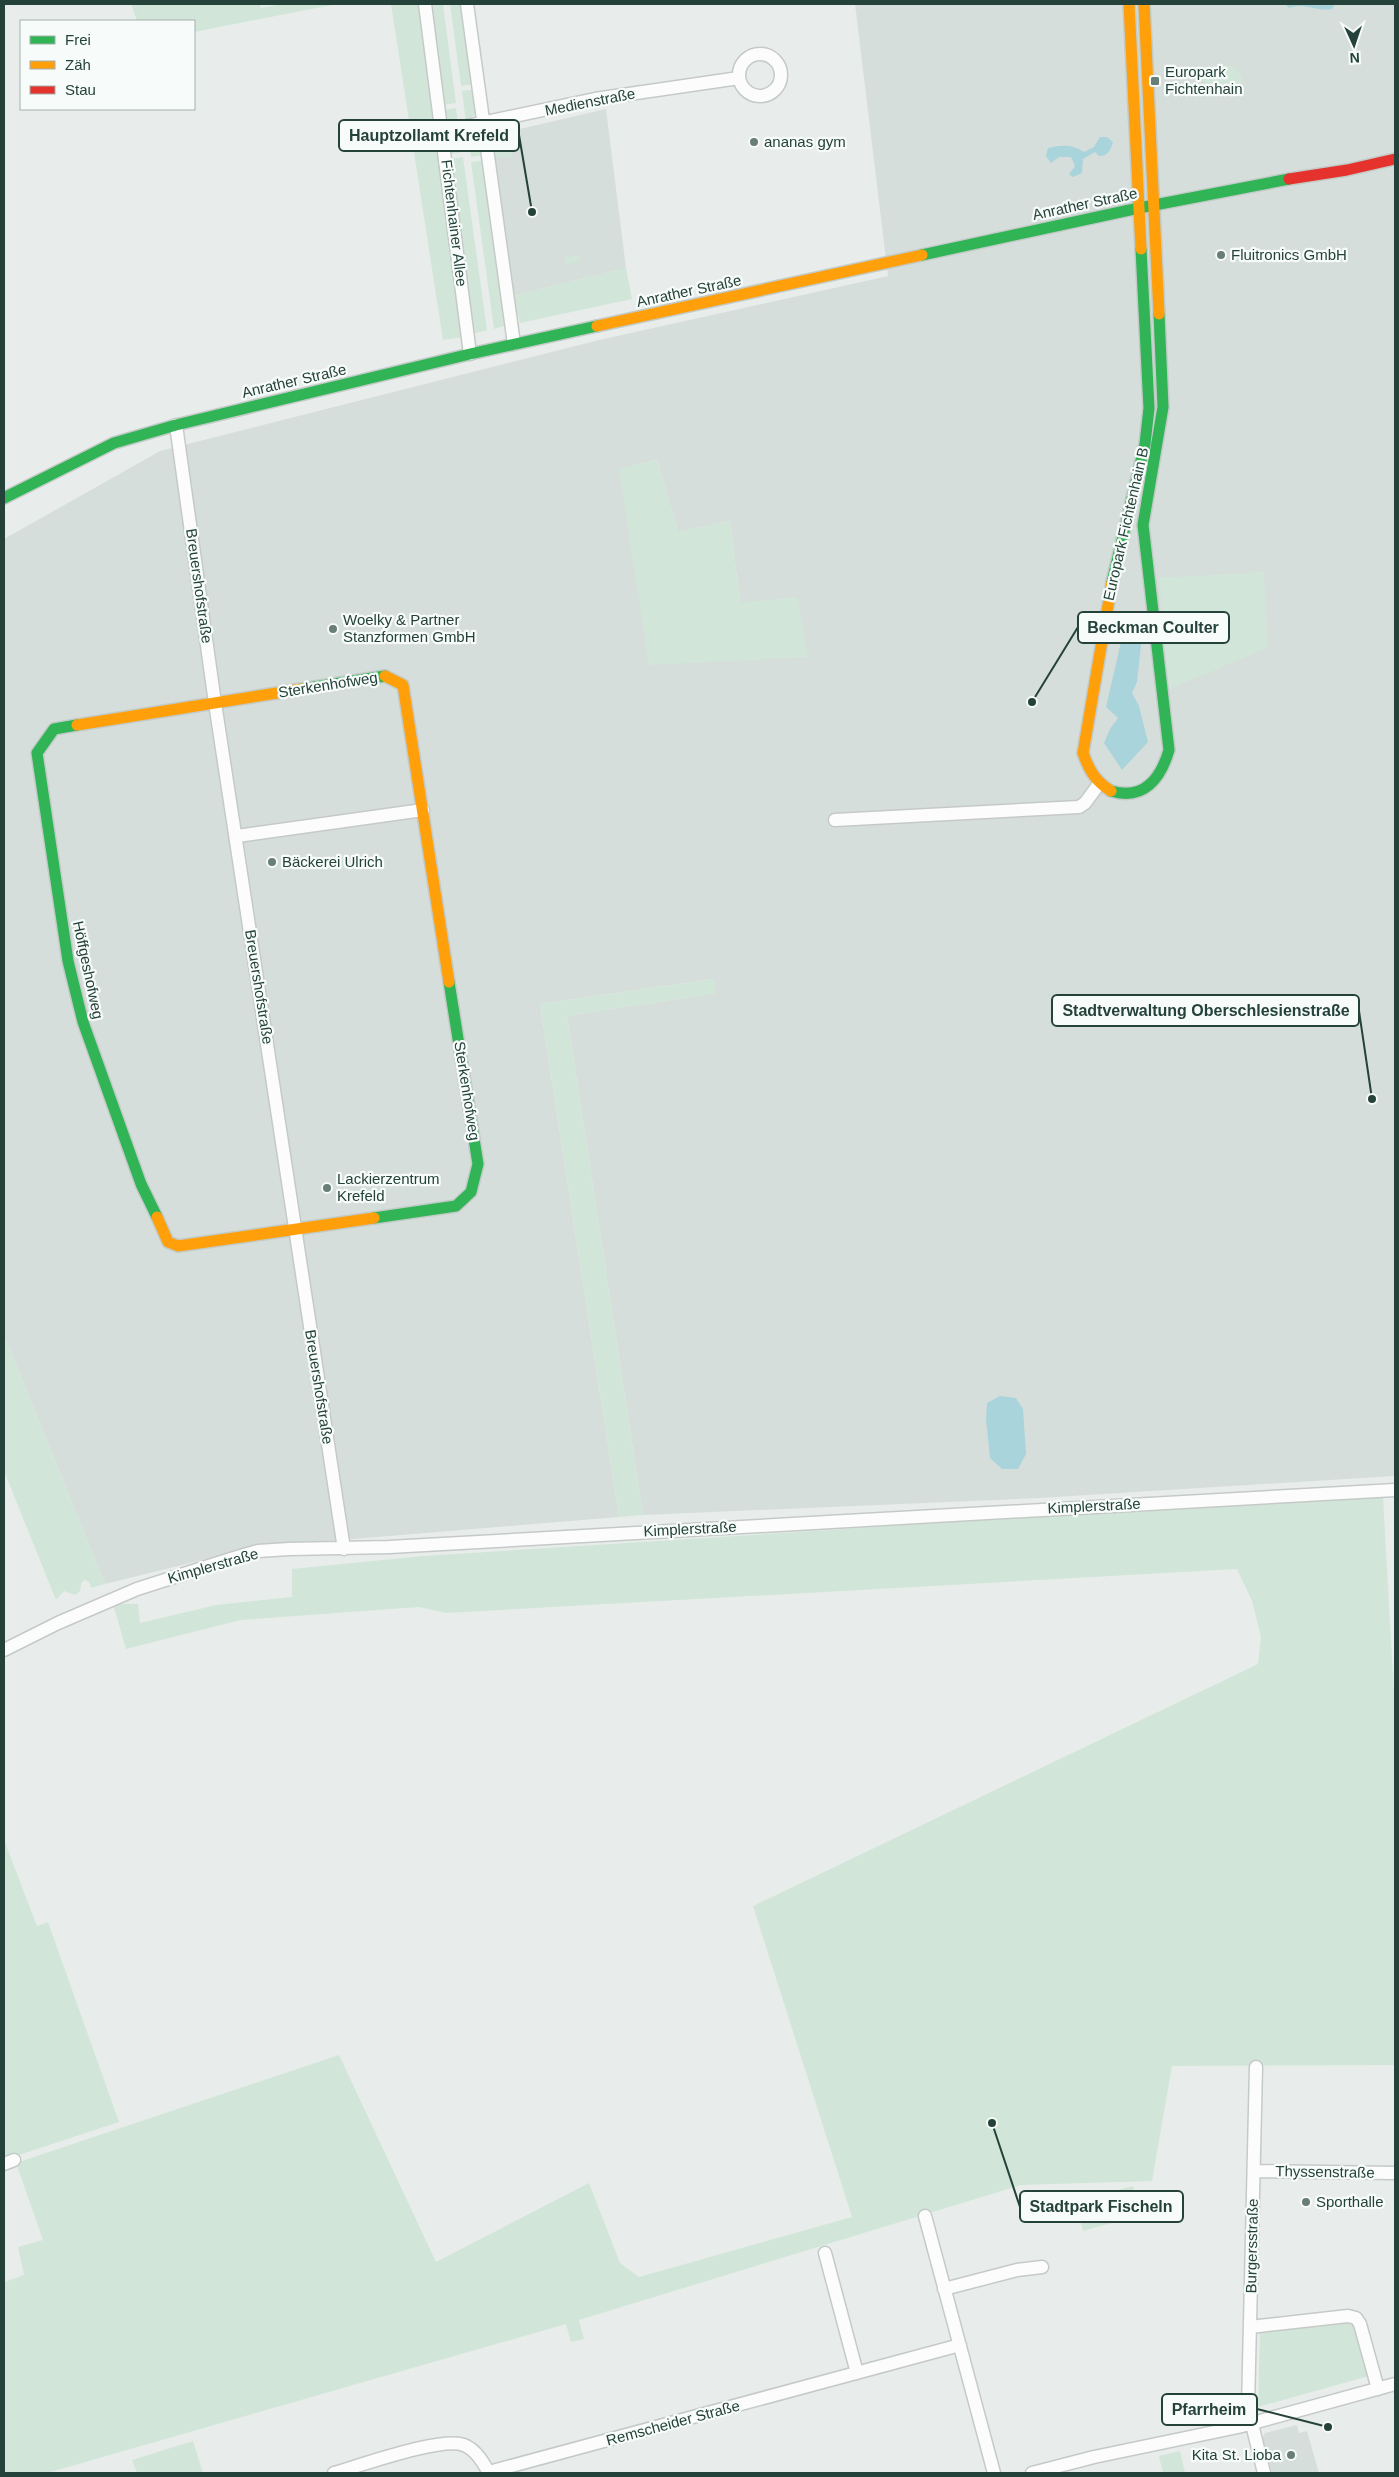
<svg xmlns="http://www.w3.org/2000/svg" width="1399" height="2477" viewBox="0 0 1399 2477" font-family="Helvetica,sans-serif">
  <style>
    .built { fill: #d6dedb; fill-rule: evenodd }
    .green { fill: #d1e6d8 }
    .water { fill: #a9d4db }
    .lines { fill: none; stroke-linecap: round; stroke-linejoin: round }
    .street-casing { stroke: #c5cac8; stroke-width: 15 }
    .fast-casing { stroke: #c3cbc8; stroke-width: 14 }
    .slow-casing { stroke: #c3cbc8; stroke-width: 14 }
    .jam-casing { stroke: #c3cbc8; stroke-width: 14 }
    .street { stroke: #fcfcfc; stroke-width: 12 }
    .fast { stroke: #30b455; stroke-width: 11 }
    .slow { stroke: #ff9f0a; stroke-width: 11 }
    .jam { stroke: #e5322d; stroke-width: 11 }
    .poi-dot { fill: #697e78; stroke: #f7fbf9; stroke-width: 2 }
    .labels { text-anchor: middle; stroke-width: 4.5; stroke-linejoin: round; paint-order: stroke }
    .poi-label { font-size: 15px; fill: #24423a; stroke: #f7fbf9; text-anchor: start }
    .street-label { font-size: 15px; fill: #24423a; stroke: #f7fbf9 }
    .leader { fill: none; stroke: #24423a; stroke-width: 2 }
    .callout-dot { fill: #24423a; stroke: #f7fbf9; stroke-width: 2 }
    .callout { fill: #f7fbf9; stroke: #24423a; stroke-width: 2 }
    .callout-label { font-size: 16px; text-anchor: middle; font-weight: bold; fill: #24423a }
  </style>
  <rect width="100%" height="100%" fill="#e8edeb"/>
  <path class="built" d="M855,4H1395V1476L1040,1498L643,1515L567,1016L715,993L713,979L540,1004L619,1517L318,1542L235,1552L105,1584L4,1335V539L160,451L599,340L888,276ZM657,460L678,532L730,521L740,603L620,469Z
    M606,109L626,268L513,296L494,155V135Z
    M1297,2425L1299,2433L1307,2431L1319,2473H1272L1262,2438L1265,2433Z"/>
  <path class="green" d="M131,4H260L261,8L282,4H337L194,32V21H137Z
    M391,4H420L434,114L433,119C425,129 417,126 421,141H425L426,146L432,145L440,160L463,337L443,340Z
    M429,4H443L456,103L442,105Z
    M450,4H464L475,84L461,86Z
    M1221,64L1235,67L1242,78L1240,87L1226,95L1211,92L1203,81L1207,71Z
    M476,89V113L466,123L462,91Z
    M456,108L458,123L449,121L443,110Z
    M514,129L521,141L510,157L499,158L494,155V135Z
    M468,132C481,134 481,143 484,155L471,157Z
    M460,134L463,152L449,154L452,138Z
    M463,157L487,330L473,334L449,159Z
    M485,160L507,325L494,329L471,162Z
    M579,256L580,261L567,264L564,257Z
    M626,268L632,299L520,323L513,296Z
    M657,460L678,532L730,521L740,603L797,597L808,657L649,665L619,469Z
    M1264,572L1267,648L1169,689L1159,578Z
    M714,979L716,993L567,1016L643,1515L619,1517L540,1004Z
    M4,1335L105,1584L91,1588L89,1582L84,1580L81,1584L80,1591L75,1595L64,1591L56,1600L4,1471Z
    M1383,1497L1395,1710V2065L1172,2066L1152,2181L1021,2185L579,2320L584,2339L571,2342L566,2324L47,2473H4V2282L24,2275L18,2247L43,2240L16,2163L339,2055L436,2262L589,2183L620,2263L639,2277L852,2217L753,1906L1258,1664L1261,1637L1252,1601L1237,1569L446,1613L419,1607L241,1620L126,1649L113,1604H138L140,1623L216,1605L292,1597V1569L423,1556L1237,1504Z
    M4,1840L37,1926L48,1922L119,2122L4,2160Z
    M1133,2186L1141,2215L1083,2231L1075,2202Z
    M1347,2321L1354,2322L1369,2376L1258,2407L1260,2330Z
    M193,2441L203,2473H137L132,2460Z
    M1180,2451L1185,2473H1163L1159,2456Z"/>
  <path class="water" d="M1285,4H1335L1332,9C1316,12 1304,2 1289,8Z
    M1100,137H1107L1113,142C1111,150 1108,156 1099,156L1095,152L1083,159L1082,173L1073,177L1069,174L1075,166L1071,157H1059L1051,163L1046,156L1048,148C1062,145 1072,144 1084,152L1094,147Z
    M1135,614L1142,636L1137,682L1132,693L1139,706L1148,742L1122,770L1104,743L1110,729L1118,718L1106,707L1127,616Z
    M1000,1396L1016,1398L1023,1409L1026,1454L1018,1469H1002L990,1458L986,1419L987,1403Z"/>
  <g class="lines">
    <g class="street-casing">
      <path id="street" d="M425,4L470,354
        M467,4L514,344
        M739 75a21 21 0 1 1 42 0a21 21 0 1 1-42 0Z
        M429,134L595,99L739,78
        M176,425L215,703L344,1549
        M835,820L1079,807L1085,803L1099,784
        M237,836L423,810
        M4,1650L58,1623L137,1589L234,1558L258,1551L289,1549L389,1547L1395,1490
        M1256,2067L1248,2408L1264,2473
        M4,2164L14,2160
        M1254,2171L1395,2173
        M925,2216L994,2473
        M825,2253L857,2373
        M944,2289L1017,2270L1042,2267
        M1250,2327L1348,2316L1356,2318L1360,2324L1378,2389
        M489,2472L960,2345
        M334,2473C359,2466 442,2436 464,2445C476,2450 483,2462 489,2473
        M1032,2473L1094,2457L1238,2427L1395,2384"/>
    </g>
    <g class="fast-casing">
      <path id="fast" d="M922,255L1139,208L1289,179
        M4,498L114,443L176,425L470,354L597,326
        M1112,582L1145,444L1149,408L1141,249
        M302,689L385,676
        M77,725L54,729L37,753L68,961L83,1022L141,1184L157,1217
        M1111,791C1144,801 1161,778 1169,750L1143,525L1163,407L1159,314
        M374,1218L456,1206L471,1192L478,1164L449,982"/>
    </g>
    <g class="slow-casing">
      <path id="slow" d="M1129,4L1141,249
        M1144,4L1159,314
        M597,326L922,255
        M385,676L403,685L449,982
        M77,725L302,689
        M1111,791C1095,781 1089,770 1083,753L1112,582
        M157,1217L168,1242L178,1246L374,1218"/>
    </g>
    <g class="jam-casing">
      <path id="jam" d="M1289,179L1347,170L1395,159"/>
    </g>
    <use href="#street" class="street"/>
    <use href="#fast" class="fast"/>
    <use href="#slow" class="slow"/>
    <use href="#jam" class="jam"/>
  </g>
  <g class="poi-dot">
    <rect x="1150" y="76" width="10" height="10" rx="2.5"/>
    <circle cx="754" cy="142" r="5"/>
    <circle cx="1221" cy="255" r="5"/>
    <circle cx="333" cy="629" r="5"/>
    <circle cx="272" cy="862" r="5"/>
    <circle cx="327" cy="1188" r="5"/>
    <circle cx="1306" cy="2202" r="5"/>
    <circle cx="1291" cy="2455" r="5"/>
  </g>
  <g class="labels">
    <g class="poi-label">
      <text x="1165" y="77">Europark<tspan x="1165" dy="17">Fichtenhain</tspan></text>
      <text x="764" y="147">ananas gym</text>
      <text x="1231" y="260">Fluitronics GmbH</text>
      <text x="343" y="625">Woelky &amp; Partner<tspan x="343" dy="17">Stanzformen GmbH</tspan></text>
      <text x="282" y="867">Bäckerei Ulrich</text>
      <text x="337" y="1184">Lackierzentrum<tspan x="337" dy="17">Krefeld</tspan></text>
      <text x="1316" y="2207">Sporthalle</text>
      <text x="1281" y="2460" text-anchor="end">Kita St. Lioba</text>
    </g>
    <g class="street-label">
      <text transform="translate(590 102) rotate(-11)" y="5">Medienstraße</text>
      <text transform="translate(1085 204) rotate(-12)" y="5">Anrather Straße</text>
      <text transform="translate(454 223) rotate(83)" y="5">Fichtenhainer Allee</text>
      <text transform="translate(689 291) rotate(-12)" y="5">Anrather Straße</text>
      <text transform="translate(294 381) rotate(-13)" y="5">Anrather Straße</text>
      <text transform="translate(1126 524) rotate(-77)" y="5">Europark Fichtenhain B</text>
      <text transform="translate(199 586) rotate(82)" y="5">Breuershofstraße</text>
      <text transform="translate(328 685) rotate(-9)" y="5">Sterkenhofweg</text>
      <text transform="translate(88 970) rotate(78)" y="5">Höffgeshofweg</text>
      <text transform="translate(259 987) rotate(81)" y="5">Breuershofstraße</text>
      <text transform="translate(467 1091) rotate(81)" y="5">Sterkenhofweg</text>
      <text transform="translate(319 1387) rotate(81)" y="5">Breuershofstraße</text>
      <text transform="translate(1094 1506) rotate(-3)" y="5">Kimplerstraße</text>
      <text transform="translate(690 1529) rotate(-3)" y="5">Kimplerstraße</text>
      <text transform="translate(213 1566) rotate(-16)" y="5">Kimplerstraße</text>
      <text transform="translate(1325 2172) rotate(1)" y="5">Thyssenstraße</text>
      <text transform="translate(1252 2246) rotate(-89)" y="5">Burgersstraße</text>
      <text transform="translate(673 2423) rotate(-15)" y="5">Remscheider Straße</text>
    </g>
  </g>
  <path class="leader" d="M532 212L519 135M1032 702L1078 627M1372 1099L1359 1011M992 2123L1020 2207M1328 2427L1257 2409"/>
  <g class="callout-dot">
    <circle cx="532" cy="212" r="5"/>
    <circle cx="1032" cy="702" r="5"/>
    <circle cx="1372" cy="1099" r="5"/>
    <circle cx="992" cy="2123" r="5"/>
    <circle cx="1328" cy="2427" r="5"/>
  </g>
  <g class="callout">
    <rect x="339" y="120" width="180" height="31" rx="5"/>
    <rect x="1078" y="612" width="151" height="31" rx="5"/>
    <rect x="1052" y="995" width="307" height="31" rx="5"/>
    <rect x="1020" y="2191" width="163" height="31" rx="5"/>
    <rect x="1162" y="2394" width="95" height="31" rx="5"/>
  </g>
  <g class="callout-label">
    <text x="429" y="141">Hauptzollamt Krefeld</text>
    <text x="1153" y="633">Beckman Coulter</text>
    <text x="1206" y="1016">Stadtverwaltung Oberschlesienstraße</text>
    <text x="1101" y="2212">Stadtpark Fischeln</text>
    <text x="1209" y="2415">Pfarrheim</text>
  </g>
  <rect width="1399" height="2477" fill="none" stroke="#24423a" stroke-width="10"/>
  <rect x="20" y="20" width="175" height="90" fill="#f7fbf9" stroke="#a3b1ad"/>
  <rect x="30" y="36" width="25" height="8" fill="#30b455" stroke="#a3b1ad"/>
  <text x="65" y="45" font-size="15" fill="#24423a">Frei</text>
  <rect x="30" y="61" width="25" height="8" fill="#ff9f0a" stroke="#a3b1ad"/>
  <text x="65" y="70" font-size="15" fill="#24423a">Zäh</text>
  <rect x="30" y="86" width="25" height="8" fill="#e5322d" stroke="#a3b1ad"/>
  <text x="65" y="95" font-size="15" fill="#24423a">Stau</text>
  <g transform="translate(1354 45) rotate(177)" stroke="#f7fbf9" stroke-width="4" paint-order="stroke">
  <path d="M0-4L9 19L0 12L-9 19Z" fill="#24423a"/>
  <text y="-8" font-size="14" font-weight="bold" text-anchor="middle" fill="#24423a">N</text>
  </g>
</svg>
